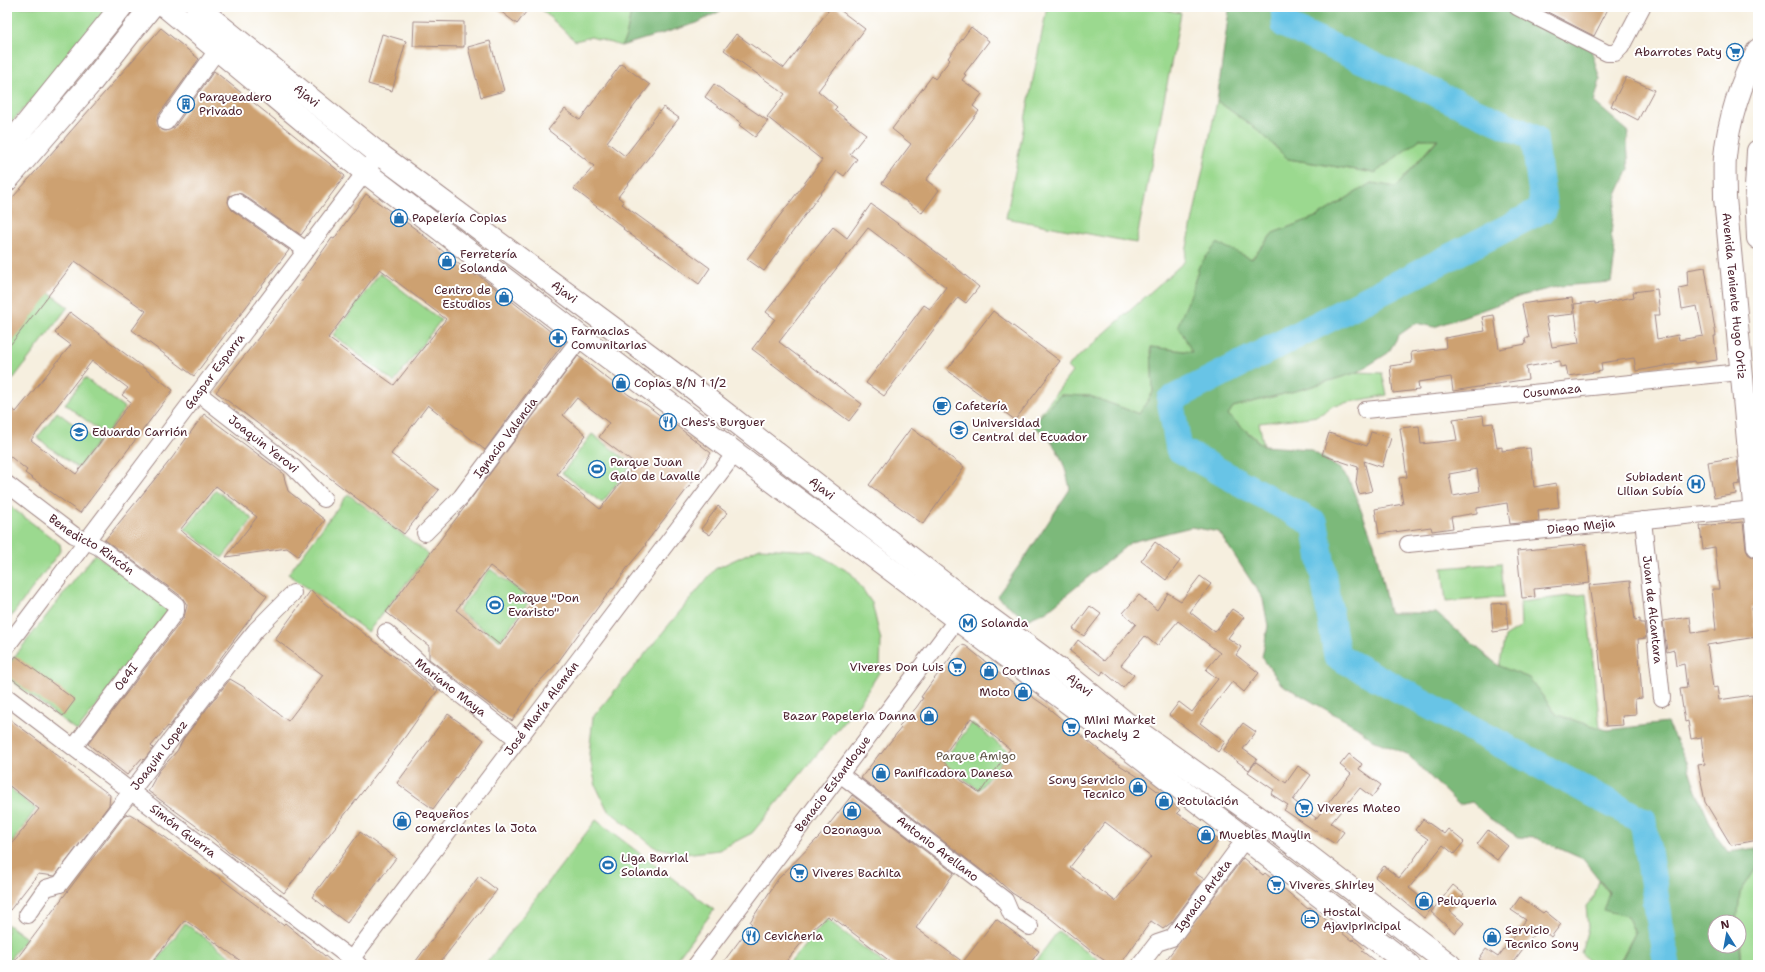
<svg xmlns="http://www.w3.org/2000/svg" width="1765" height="972" viewBox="0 0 1765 972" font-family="'Shantell Sans',sans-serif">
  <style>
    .green { fill: #9bd98f; stroke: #727c5d }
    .forest { fill: #7cb97a; stroke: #636c52 }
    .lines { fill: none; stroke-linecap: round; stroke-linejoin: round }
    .river { stroke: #68c4e6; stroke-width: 27 }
    .building { fill: #cda171; fill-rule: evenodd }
    .street-casing { stroke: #a08785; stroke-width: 18 }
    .secondary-casing { stroke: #a08785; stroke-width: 24 }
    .street { stroke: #fff; stroke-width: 16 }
    .secondary { stroke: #fff; stroke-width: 22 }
    .labels { text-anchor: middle; stroke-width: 4; stroke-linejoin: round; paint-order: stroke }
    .poi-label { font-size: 12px; fill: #4a1f2b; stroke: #fff; text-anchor: start }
    .street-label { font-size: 12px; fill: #4a1f2b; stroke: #fff }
    .park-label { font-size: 12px; fill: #625749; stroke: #fff }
  </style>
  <rect width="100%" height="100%" fill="#fff"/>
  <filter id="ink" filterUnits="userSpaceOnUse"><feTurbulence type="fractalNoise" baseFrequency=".025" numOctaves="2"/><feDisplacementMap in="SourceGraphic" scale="8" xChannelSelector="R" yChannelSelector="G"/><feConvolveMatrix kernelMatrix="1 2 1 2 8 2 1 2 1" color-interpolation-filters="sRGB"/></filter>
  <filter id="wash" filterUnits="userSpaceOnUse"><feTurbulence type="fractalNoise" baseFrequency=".012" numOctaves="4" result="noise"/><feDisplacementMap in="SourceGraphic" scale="16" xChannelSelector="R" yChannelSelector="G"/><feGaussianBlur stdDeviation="0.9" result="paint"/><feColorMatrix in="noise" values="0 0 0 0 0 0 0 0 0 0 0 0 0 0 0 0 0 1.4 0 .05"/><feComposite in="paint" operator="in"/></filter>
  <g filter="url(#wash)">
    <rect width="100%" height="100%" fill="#f6efdf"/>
    <path class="green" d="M7,7H116L7,127Z
      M539,7H632L626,37L621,46L591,37L575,41Z
      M1047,7H1151L1181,13L1136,243L1006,218Z
      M1217,101L1258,130L1288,159L1375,173L1420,139L1438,138L1396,187L1371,183L1318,216L1273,233L1251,259L1199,266L1191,294L1192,352L1151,347L1153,392L1139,414L1090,396L1060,395L1032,425L1072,372L1067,367L1184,262Z
      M380,273L441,320L394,382L333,335Z
      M49,293L68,307L7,387V349Z
      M1358,372L1382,373L1387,395L1334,405L1318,416L1259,423L1264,446L1228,415L1233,407L1303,389Z
      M85,378L125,408L105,435L65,404Z
      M57,412L98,442L78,468L37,438Z
      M592,434L632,464L602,503L562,473Z
      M216,490L253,519L222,558L185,529Z
      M348,494L429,554L368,632L288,574Z
      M7,504L60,544L61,550L7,622Z
      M760,548L812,551L851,573L872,603L881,641L880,671L861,701L752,833L719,850L684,854L654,847L607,809L596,786L589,754L593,717L715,569Z
      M95,554L167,607L168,613L77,731L7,677V666Z
      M1501,563L1504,597L1446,602L1442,568Z
      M490,569L531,599L500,641L458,611Z
      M1586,594L1600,728L1557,715L1529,678L1499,667L1505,637L1521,627L1520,602Z
      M972,723L1009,752L979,790L942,762Z
      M7,786L36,809L7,849Z
      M596,820L714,910L672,965H485Z
      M1758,865V965H1742L1739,922H1737V919L1740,893Z
      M1599,880L1627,916L1635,933L1618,965H1591L1581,953L1588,928L1586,906L1594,897Z
      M827,919L886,965H788Z
      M185,923L242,965H154Z
      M7,924L26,938L7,963Z
      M1058,931L1106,965H1033Z"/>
    <path class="forest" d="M632,7H728L697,23L621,46L626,37Z
      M1228,7H1510L1591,49L1600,80L1594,102L1629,132L1627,143L1629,169L1617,195L1613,215L1611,235L1615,255L1611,282L1560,286L1524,295L1434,327L1416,323L1399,335L1388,353L1358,372L1303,389L1233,407L1228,415L1263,446L1309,449L1340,469L1349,480L1374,543L1389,613H1436L1499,666L1529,678L1557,715L1607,730L1667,723L1687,762L1696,791L1716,836L1728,852L1756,848L1758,865L1740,893L1737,922H1715V946H1739V939L1742,965H1619L1635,933L1627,916L1603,910L1609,892L1583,859L1536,838L1518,837L1489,818L1472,802L1459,805L1407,754L1373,740L1357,727L1281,684L1262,657L1268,626L1263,599L1219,532L1191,527L1131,542L1047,611L1026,620L997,596L1028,553L1070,489C1064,460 1057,442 1032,425L1060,395L1090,396L1139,414L1153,392L1151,347L1192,352L1178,325L1191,294L1199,266L1217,243L1252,259L1273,233L1318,216L1371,183L1396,187L1438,139H1420L1375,173L1288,159L1258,130L1217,101L1229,10Z"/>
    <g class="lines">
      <path class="river" d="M1284,7L1285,25L1534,138L1544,209L1170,400L1179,449L1315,524L1337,656L1643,821L1667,965"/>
    </g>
    <g id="blocks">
      <path class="building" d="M495,7H520L526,12L517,24Z
        M831,7H836L865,29L818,91L837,107L834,110L866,134L850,154L857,159L844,176L837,171L764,271L747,259L822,160L767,117L785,94L724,50L736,34L784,68Z
        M1538,7H1609L1594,36Z
        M414,21L464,22V47L413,46Z
        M971,27L989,41L964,74L966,75L962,80L982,94L973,106L979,111L926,180L939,190L922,213L882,183L911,144L892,129L932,76L935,79L950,60L948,58Z
        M161,28L199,59L158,116L157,121L160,129L165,131L174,128L214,71L345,176L301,235L242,194L237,193L229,196L228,202L232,210L289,250L194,376L132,330L146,311L75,261L7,349V204Z
        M382,34L406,41L392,91L368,84Z
        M490,41L504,91L481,97L468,47Z
        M621,64L650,85L607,142L625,156L663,107L679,118L618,197L624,202L622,204L710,268L699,284L623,229L624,228L574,189L594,166L548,130L565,109L580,120Z
        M1626,77L1654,90L1638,120L1611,106Z
        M714,84L768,121L755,137L739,125L741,123L705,97Z
        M366,194L417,230L456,262L476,276L477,274L564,342L485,450L428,405L391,454L439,490L404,534L216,392L288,300L332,238L334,239ZM380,269L446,319L394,385L328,338Z
        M871,204L947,260L979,287L966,303L958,297L884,396L866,383L924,305L930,309L946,287L868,228L779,342L862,404L849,421L752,349L775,319L766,312L833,227L847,238Z
        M1705,267L1716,336H1714L1717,360L1695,363L1694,361L1636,371L1634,358L1601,363L1602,371L1568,376L1566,366L1560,367V361L1526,367L1528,379L1453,391L1451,377L1418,382L1419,390L1393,393L1390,366L1412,363L1411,352L1446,348L1445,338L1485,331L1482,317L1494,315L1499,349L1526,344L1525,338H1529L1522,304L1534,302L1572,298L1574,314L1546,317L1552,347L1579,343L1574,304L1595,302V304L1634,297L1633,292L1657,289L1660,315H1654L1657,339L1678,335L1679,340L1703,336L1697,306L1682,309L1679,288L1688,286L1687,270Z
        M993,311L1060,361L1015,420L947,370Z
        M70,312L173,390L80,513L25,473L27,470L7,454V405L16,412L71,345L55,333ZM92,361L128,388L122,395L131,402L76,474L31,440Z
        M578,356L629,395L648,406L667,421L668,419L711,453L693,481L645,544L646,545L627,568L613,589L612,588L558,662L536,685L512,721L429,659V646L386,612ZM577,398L609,423L599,437L635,464L600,509L557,474L586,435L563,415ZM490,566L534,600L500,645L456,610Z
        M204,414L283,473L288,491L325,520L298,556L287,548L226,557L257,517L216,486L180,530L267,596L169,727L168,726L151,746L153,748L144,760L142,758L127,775L88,744L184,617L187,605L182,597L105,540L172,458Z
        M1483,415L1484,424L1493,423L1497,448L1502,447V451L1530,448L1534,487L1556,483L1559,507L1538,510L1539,521L1510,524L1507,503L1477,508V513L1451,517L1453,528L1432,531L1431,527L1379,534L1375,509L1403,504L1399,478L1407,477L1400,428L1419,426L1421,444L1457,440L1453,419ZM1477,469L1480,491L1453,496L1449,474Z
        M911,428L964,467L923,524L869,485Z
        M1371,432L1391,438L1382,467L1364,461L1372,491L1359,494L1356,483L1358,467L1322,455L1329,433L1367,446Z
        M1737,457L1740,484L1734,485L1736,494L1714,498L1708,462Z
        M718,506L727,513L710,535L701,529Z
        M1743,522L1746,548L1748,554L1754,558L1758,606L1752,607L1756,637L1707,645L1713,688L1717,687L1719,700L1752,695L1754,714L1758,713V840L1731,845L1705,802L1698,765L1705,764L1701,737L1691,739L1688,721L1685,722L1680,689L1687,688L1684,664L1676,666L1674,650L1667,652L1663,621L1690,617L1692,633L1716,630L1712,589H1719L1715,547L1703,549L1700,526Z
        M1155,542L1180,561L1166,580L1141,561Z
        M1586,544L1590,583L1534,589L1535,597L1522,598L1517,551Z
        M1200,576L1211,584L1190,612L1215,632L1232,609L1244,617L1228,638L1241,647L1236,655L1259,673L1244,692L1232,682L1200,723L1225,742L1218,752L1169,715L1179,702L1192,712L1218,679L1206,670L1220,653L1178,621L1157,646L1145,636L1121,665L1134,675L1123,688L1103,671L1101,675L1070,651L1078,640L1104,661L1136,624L1123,613L1139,595L1157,610L1168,593L1181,601Z
        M1630,581L1635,620L1640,619V623H1644L1646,638L1638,639L1642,698L1635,699L1636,715L1622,716L1623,725L1606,726L1599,652L1589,585Z
        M311,590L324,603L412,670L435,690L434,687L438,690L405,737L284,893L260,874L228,852L214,839L148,791L159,771L177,751L184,738L230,679L247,689L288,721L323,675L275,639Z
        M1506,603L1508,630L1493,632L1491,604Z
        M1090,606L1101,614L1084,636L1073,629Z
        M962,645L966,646L1008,680L1047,707L1110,759L1140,778L1168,799L1180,810L1177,813L1219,840L1195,873L1204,879L1172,922L1163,929L1151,921L1120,965H1111L1091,951L1045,914L1012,893L991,874L989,876L861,778L880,753L881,754L890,742L901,728L899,726L916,708L923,698L921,697L931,683L958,648ZM971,718L1010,749L980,793L961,780L941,759ZM1105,822L1151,857L1115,901L1070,867Z
        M16,656L75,700L63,716L7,675V668Z
        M448,714L484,740L433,809L397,783Z
        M7,717L110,795L109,805L55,876L38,874L7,914V850L39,809L7,784Z
        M1243,723L1256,732L1243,749L1257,759L1249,770L1223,751Z
        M1349,754L1362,764L1359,769L1381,785L1372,797L1360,788L1331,823L1344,832L1335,844L1284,810L1288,805L1271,794L1274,790L1248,772L1256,762L1286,783L1298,766L1311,775L1293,800L1316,818L1315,820L1351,774L1340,765Z
        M852,795L954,873L916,928L963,962L996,919L1039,951L1029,965H895L832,917L831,919L828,916L813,929L783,965H721L752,924L750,922L778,879L820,836Z
        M130,814L165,837L283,925L285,923L336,965H246L185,920L150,965H12L125,815Z
        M1423,819L1444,834L1448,829L1464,842L1454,854L1443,845L1409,888L1433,907L1424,918L1375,877L1384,866L1399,878L1412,862L1428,839L1415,830Z
        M1488,830L1508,846L1497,860L1477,844Z
        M360,832L396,858L347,923L312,897Z
        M1243,858L1263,875L1265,873L1308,909L1310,907L1352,941L1353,939L1364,949L1362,951L1380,965H1162Z
        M479,876L497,890L438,965H413Z
        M1453,885L1464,894L1450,911L1464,923L1455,933L1431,912Z
        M1520,897L1543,913L1545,911L1561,924L1551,937L1539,927L1511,965H1488L1479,959L1486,949L1498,957L1526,920L1511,910Z"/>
    </g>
  </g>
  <g filter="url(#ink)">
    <use href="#blocks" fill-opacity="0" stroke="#a08785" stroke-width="1"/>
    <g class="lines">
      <g class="street-casing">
        <g id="street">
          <path d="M1517,7L1607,53H1615L1621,47L1642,7"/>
          <path d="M166,122L218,49"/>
          <path d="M237,202L306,250"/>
          <path id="s1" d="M198,393L293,467L324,499"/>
          <path id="s2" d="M1365,410L1740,372"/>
          <path id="s3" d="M7,484L74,535L99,547L176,605V611L74,747"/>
          <path id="s4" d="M1643,520L1662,698"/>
          <path id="s5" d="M425,533L461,497L581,337"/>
          <path id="s6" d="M1408,544L1754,509"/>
          <path id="s7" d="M386,632L423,666L518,740"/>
          <path id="s8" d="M7,646L372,163"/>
          <path id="s9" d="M7,697L359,965"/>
          <path id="s10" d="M840,774L1005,900L1011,914L1030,927"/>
          <path id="s11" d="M27,915L46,888L60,884L243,646L256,630L293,593"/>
          <path id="s12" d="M347,965L736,452"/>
          <path id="s13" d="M696,965L964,610"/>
          <path id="s14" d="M1140,965L1157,943L1172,938L1245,839"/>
        </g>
      </g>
      <g class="secondary-casing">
        <g id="secondary">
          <path d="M166,7L365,172L581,337L1103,729L1409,965"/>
          <path id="s15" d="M197,7L379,154L680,378L969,603L1071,678L1126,723L1262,820L1450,965"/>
          <path id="s16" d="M1758,50C1741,81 1728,122 1725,157C1724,170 1725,184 1725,198L1758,546"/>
          <path d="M7,148L121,7"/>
          <path d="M1758,151L1756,188L1758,238"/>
          <path d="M7,180L90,84L151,7"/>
        </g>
      </g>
      <use href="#street" class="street"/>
      <use href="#secondary" class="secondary"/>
    </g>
  </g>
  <defs>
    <g id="supermarket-ring" transform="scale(0.9)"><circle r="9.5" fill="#fff" stroke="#1f6fb2" stroke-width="1.5"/><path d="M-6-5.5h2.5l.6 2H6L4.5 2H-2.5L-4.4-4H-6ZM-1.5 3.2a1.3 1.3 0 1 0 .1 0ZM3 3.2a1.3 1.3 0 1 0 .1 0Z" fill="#1f6fb2"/></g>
    <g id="building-ring" transform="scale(0.9)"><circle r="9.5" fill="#fff" stroke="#1f6fb2" stroke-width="1.5"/><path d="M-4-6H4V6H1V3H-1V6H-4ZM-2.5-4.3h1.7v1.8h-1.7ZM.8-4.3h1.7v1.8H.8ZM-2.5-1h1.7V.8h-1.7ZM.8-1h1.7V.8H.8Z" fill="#1f6fb2"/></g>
    <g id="shop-ring" transform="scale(0.9)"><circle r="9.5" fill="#fff" stroke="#1f6fb2" stroke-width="1.5"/><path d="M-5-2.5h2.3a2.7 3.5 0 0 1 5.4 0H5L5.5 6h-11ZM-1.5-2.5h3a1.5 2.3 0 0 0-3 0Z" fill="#1f6fb2"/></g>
    <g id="pharmacy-ring" transform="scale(0.9)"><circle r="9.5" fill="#fff" stroke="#1f6fb2" stroke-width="1.5"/><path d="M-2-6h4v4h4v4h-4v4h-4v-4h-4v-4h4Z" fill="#1f6fb2"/></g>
    <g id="cafe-ring" transform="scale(0.9)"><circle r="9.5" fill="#fff" stroke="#1f6fb2" stroke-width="1.5"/><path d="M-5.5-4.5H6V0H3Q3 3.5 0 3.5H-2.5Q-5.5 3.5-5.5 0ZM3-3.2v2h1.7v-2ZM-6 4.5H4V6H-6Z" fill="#1f6fb2"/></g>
    <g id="restaurant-ring" transform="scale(0.9)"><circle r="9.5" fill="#fff" stroke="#1f6fb2" stroke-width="1.5"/><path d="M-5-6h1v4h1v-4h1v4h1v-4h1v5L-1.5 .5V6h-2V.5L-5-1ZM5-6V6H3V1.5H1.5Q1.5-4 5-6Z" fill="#1f6fb2"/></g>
    <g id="university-ring" transform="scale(0.9)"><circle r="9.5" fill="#fff" stroke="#1f6fb2" stroke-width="1.5"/><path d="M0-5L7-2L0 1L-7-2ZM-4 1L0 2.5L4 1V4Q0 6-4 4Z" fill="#1f6fb2"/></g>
    <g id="school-ring" transform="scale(0.9)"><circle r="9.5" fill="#fff" stroke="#1f6fb2" stroke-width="1.5"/><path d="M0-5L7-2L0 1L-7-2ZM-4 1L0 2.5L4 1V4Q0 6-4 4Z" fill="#1f6fb2"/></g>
    <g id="stadium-ring" transform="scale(0.9)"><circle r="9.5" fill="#fff" stroke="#1f6fb2" stroke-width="1.5"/><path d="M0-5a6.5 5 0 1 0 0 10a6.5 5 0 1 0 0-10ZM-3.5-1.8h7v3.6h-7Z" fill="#1f6fb2"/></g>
    <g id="hospital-ring" transform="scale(0.9)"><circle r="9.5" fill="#fff" stroke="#1f6fb2" stroke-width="1.5"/><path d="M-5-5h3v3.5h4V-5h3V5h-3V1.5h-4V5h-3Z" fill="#1f6fb2"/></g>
    <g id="metro-ring" transform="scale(0.9)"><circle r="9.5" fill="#fff" stroke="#1f6fb2" stroke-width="1.5"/><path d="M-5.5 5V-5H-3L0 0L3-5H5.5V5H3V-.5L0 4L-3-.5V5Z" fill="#1f6fb2"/></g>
    <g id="hotel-ring" transform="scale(0.9)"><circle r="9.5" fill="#fff" stroke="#1f6fb2" stroke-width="1.5"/><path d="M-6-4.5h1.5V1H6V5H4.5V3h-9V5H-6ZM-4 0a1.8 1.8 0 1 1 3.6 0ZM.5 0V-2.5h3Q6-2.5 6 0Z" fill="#1f6fb2"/></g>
  </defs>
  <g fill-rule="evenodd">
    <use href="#supermarket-ring" x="1735" y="52"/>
    <use href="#building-ring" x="186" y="104"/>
    <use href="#shop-ring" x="399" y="218"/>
    <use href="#shop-ring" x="447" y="261"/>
    <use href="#shop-ring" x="504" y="297"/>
    <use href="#pharmacy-ring" x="558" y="338"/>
    <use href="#shop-ring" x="621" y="383"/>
    <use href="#cafe-ring" x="942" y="406"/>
    <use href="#restaurant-ring" x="668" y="422"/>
    <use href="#university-ring" x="959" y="430"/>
    <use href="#school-ring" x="79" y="432"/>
    <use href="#stadium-ring" x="597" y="469"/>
    <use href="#hospital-ring" x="1696" y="484"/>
    <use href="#stadium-ring" x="495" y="605"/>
    <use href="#metro-ring" x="968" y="623"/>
    <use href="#supermarket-ring" x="957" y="667"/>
    <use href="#shop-ring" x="989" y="671"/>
    <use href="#shop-ring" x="1023" y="692"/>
    <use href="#shop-ring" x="929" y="716"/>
    <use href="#supermarket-ring" x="1071" y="727"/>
    <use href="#shop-ring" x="881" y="773"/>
    <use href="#shop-ring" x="1138" y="787"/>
    <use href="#shop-ring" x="1164" y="801"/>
    <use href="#supermarket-ring" x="1304" y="808"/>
    <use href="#shop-ring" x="852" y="811"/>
    <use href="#shop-ring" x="402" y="821"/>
    <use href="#shop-ring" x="1206" y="835"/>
    <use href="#stadium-ring" x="608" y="865"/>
    <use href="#supermarket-ring" x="799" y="873"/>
    <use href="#supermarket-ring" x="1276" y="885"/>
    <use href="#shop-ring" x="1424" y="901"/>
    <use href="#hotel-ring" x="1310" y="919"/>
    <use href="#restaurant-ring" x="751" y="936"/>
    <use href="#shop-ring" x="1492" y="937"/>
  </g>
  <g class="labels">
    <g class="poi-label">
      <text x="1722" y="56" text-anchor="end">Abarrotes Paty</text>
      <text x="199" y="101">Parqueadero<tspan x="199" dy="14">Privado</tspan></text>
      <text x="412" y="222">Papelería Copias</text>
      <text x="460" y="258">Ferretería<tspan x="460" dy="14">Solanda</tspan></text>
      <text x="491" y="294" text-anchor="end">Centro de<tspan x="491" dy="14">Estudios</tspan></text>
      <text x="571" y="335">Farmacias<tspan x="571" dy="14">Comunitarias</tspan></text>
      <text x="634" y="387">Copias B/N 1 1/2</text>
      <text x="955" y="410">Cafetería</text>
      <text x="681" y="426">Ches's Burguer</text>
      <text x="972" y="427">Universidad<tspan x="972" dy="14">Central del Ecuador</tspan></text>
      <text x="92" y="436">Eduardo Carrión</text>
      <text x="610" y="466">Parque Juan<tspan x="610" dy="14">Galo de Lavalle</tspan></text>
      <text x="1683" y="481" text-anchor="end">Subiadent<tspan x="1683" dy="14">Lilian Subía</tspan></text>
      <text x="508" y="602">Parque "Don<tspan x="508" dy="14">Evaristo"</tspan></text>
      <text x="981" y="627">Solanda</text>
      <text x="944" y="671" text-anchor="end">Viveres Don Luis</text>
      <text x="1002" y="675">Cortinas</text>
      <text x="1010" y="696" text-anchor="end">Moto</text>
      <text x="916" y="720" text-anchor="end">Bazar Papeleria Danna</text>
      <text x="1084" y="724">Mini Market<tspan x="1084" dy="14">Pachely 2</tspan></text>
      <text x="894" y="777">Panificadora Danesa</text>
      <text x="1125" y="784" text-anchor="end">Sony Servicio<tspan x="1125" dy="14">Tecnico</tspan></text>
      <text x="1177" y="805">Rotulación</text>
      <text x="1317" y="812">Viveres Mateo</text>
      <text x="415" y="818">Pequeños<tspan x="415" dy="14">comerciantes la Jota</tspan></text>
      <text x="852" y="834" text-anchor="middle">Ozonagua</text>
      <text x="1219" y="839">Muebles Maylin</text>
      <text x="621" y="862">Liga Barrial<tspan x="621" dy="14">Solanda</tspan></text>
      <text x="812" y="877">Viveres Bachita</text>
      <text x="1289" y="889">Viveres Shirley</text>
      <text x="1437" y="905">Peluqueria</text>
      <text x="1323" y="916">Hostal<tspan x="1323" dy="14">Ajaviprincipal</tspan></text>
      <text x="1505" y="934">Servicio<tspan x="1505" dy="14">Tecnico Sony</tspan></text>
      <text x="764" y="940">Cevicheria</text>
    </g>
    <g class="street-label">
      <text dy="4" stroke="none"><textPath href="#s15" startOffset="141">Ajavi</textPath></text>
      <text dy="4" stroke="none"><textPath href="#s15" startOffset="465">Ajavi</textPath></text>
      <text dy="4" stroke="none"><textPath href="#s16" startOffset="252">Avenida Teniente Hugo Ortiz</textPath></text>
      <text dy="4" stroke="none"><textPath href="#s8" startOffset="344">Gaspar Esparra</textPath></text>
      <text dy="4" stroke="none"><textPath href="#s2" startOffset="188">Cusumaza</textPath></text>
      <text dy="4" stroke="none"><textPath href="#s5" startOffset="125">Ignacio Valencia</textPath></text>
      <text dy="4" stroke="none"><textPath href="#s1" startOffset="83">Joaquin Yerovi</textPath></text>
      <text dy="4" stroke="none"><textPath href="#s15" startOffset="789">Ajavi</textPath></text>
      <text dy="4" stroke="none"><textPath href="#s6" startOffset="174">Diego Mejia</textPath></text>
      <text dy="4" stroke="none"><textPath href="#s3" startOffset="104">Benedicto Rincón</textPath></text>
      <text dy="4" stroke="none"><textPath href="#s4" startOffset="90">Juan de Alcantara</textPath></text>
      <text transform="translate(126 677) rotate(-53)" y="4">Oe4I</text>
      <text dy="4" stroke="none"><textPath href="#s15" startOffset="1113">Ajavi</textPath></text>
      <text dy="4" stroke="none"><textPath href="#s7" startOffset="85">Mariano Maya</textPath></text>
      <text dy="4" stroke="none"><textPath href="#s12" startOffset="322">José María Alemán</textPath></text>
      <text dy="4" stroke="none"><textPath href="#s11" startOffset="210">Joaquin Lopez</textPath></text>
      <text dy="4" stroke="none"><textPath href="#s13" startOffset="227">Benacio Estandoque</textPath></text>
      <text dy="4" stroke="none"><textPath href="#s9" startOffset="221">Simón Guerra</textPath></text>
      <text dy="4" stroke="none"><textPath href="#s10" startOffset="123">Antonio Arellano</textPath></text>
      <text dy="4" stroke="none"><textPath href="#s14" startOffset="96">Ignacio Arteta</textPath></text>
    </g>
    <g class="park-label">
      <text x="976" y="760">Parque Amigo</text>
    </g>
  </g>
  <rect width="1765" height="972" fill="none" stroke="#fff" stroke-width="24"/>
  <g transform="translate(1727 934) rotate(349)"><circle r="19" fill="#ffffff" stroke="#b7a5aa"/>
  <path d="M0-3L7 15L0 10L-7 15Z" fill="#1f6fb2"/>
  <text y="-6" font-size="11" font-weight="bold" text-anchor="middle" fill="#4a1f2b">N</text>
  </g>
</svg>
